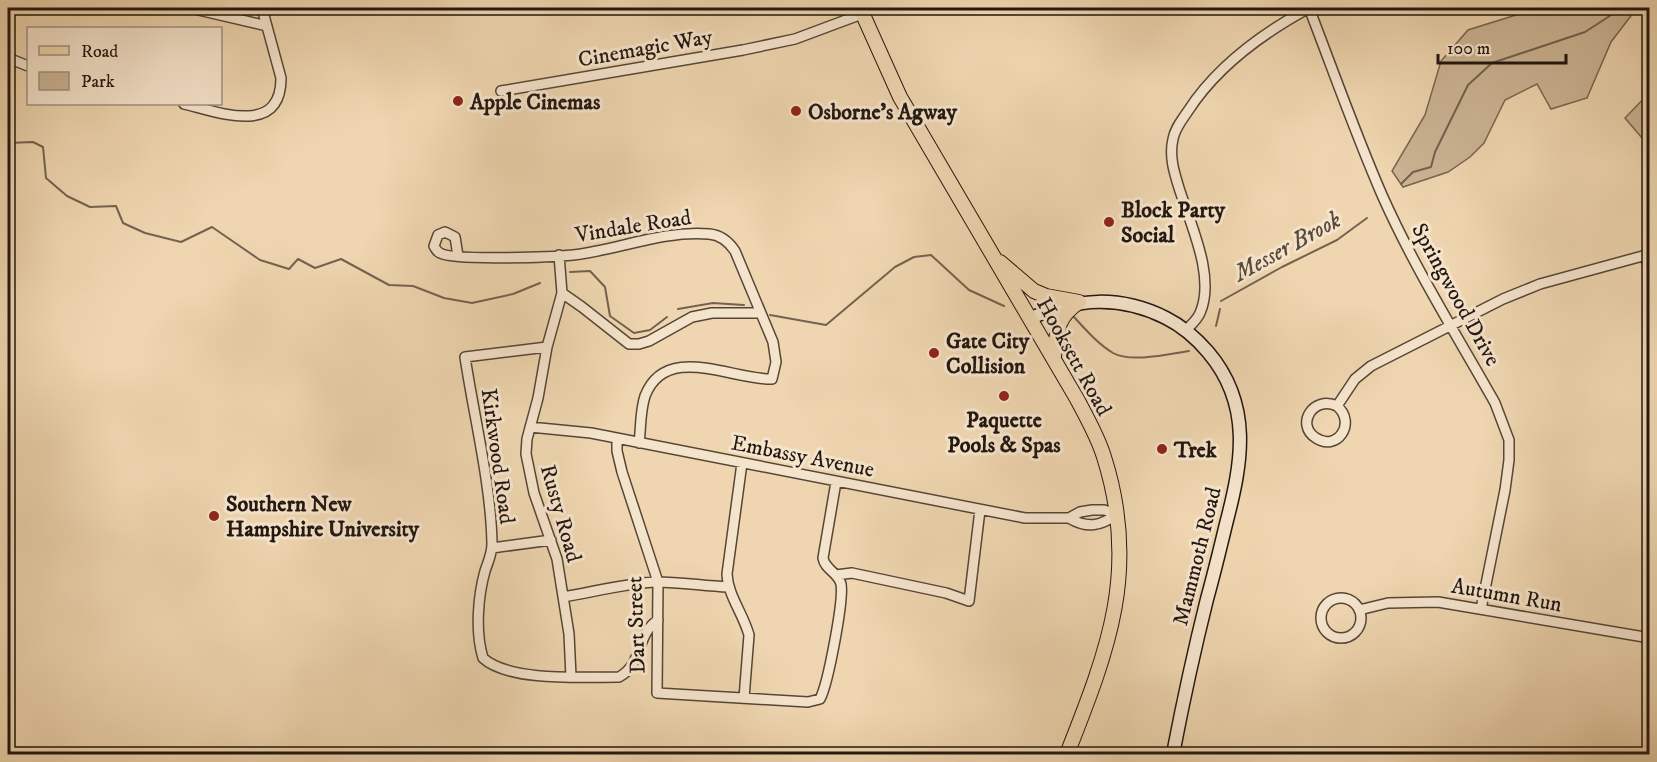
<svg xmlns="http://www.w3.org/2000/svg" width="1657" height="762" viewBox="0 0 1657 762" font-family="'IM FELL DW Pica',serif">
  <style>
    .green { fill: #ccb595; stroke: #776652; stroke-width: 1.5 }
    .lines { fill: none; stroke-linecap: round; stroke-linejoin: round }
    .stream { stroke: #736250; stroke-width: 2 }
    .minor-casing { stroke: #554638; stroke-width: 12 }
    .secondary-casing { stroke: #221610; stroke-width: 15 }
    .primary-casing { stroke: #221610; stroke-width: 16 }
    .minor { stroke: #f5e4cc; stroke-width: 9 }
    .secondary { stroke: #f5e4cc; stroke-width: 12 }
    .primary { stroke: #efd6b0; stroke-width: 14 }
    .poi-dot { fill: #8f2418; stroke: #f5e4cc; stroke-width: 2 }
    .labels { text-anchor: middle; stroke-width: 6; stroke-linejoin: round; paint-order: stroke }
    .street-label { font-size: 22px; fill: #221610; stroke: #f5e4cc }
    .poi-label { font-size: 22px; font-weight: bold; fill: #221610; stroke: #f5e4cc; text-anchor: start }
    .water-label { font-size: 24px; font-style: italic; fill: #58493a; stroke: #f5e4cc }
  </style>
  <rect width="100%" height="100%" fill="#efd6b0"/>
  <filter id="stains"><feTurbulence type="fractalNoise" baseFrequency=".00333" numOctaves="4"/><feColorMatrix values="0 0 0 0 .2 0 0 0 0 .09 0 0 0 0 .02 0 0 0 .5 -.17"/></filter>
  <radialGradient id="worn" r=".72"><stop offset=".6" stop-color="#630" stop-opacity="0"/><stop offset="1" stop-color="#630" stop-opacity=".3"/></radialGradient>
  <path class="green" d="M1528,8H1637L1611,42L1587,98L1551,109L1537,84L1505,100L1484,143L1470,157L1448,172L1403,187L1392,171L1425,115L1441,61L1468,30L1519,14Z
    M1649,93V137L1642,138L1625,118Z"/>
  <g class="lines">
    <path class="stream" d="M8,143L33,142L43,147L46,178L67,196L90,207L116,206L123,223L145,233L181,242L212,227L260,260L289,269L298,259L315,268L341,259L389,285L413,286L444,298L472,303L513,294L540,283
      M1401,184L1413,172L1431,167L1435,152L1468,85L1492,63L1585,32L1622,8
      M570,272L590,271L605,287L610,316L634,333L650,330L667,317
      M1221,301L1282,267L1337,240L1367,218
      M678,309L713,303L744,305
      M770,315L826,325L895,267L914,257L931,255L969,290L1004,306
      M1074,317C1086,330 1098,344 1113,353C1131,363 1169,354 1189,351
      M1216,326L1220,309"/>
    <g class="minor-casing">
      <path id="minor" d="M190,8L267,26
        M1309,8C1333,70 1355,133 1382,195C1414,267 1456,334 1495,403L1509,440V460L1505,490L1481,609
        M8,58L28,66
        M501,91L743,50L795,39L862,14
        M184,104C218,112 281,137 281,78L262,8
        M559,255L562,293L547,347L538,398L527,439L526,454L534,493L557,559L569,634L571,677
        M458,256L455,237L445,232L438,235L434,246C436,249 436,251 440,253C453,261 553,257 573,255C618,250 663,230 709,234C721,235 729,242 735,251L773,342L776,362L772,379C732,380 666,342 645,396C640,411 641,428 639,443
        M1645,256L1650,271
        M562,293L582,307L629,344H639L649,341L692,317L712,313H760
        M1186,330C1191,325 1197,320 1200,313C1216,277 1190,223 1179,188C1174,172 1169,156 1173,139C1175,128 1182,120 1188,111C1217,66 1263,33 1309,8
        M547,347L465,357C474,417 491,484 492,544C492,554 488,562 485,571C478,596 475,632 483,658C509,682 584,677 619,677C643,665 636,634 658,620
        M1337,406C1313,395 1295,425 1316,438C1337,452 1357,423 1337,406L1355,379L1371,366L1503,299L1540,284L1650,254
        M530,427L591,433L1025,518H1069L1080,512L1092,510H1104L1118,514
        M617,439V451L622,472L658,582L657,693L808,702L820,699C828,684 844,600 841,584C838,572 825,570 823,558L836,482
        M742,463L727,574C728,596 743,613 749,635L744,698
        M1069,518C1088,529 1100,526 1118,514
        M492,548L551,540
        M836,575L852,573L946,593L969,601L980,510
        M563,597C594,592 626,583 657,582C680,582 704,586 728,587
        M1321 618a20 20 0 1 1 40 0a20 20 0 1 1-40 0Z
        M1359,610L1388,603L1438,602L1650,638"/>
    </g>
    <g class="secondary-casing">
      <path id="secondary" d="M1031,318C1077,298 1120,295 1166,318C1182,326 1196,338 1208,352C1253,405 1242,463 1226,524C1220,549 1214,574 1207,599C1194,651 1183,702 1173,754"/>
    </g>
    <g class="primary-casing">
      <path id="primary" d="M860,8L900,97L1077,399C1087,418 1098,437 1104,457C1140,570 1108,650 1067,754
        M1000,262L1034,291L1046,296L1079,302
        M1054,357C1057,331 1056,318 1079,302"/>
    </g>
    <use href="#minor" class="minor"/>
    <use href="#secondary" class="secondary"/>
    <use href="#primary" class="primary"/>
  </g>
  <g class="poi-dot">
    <circle cx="458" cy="101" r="6"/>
    <circle cx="796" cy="111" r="6"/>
    <circle cx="1109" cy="222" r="6"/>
    <circle cx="934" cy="353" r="6"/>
    <circle cx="1004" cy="396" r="6"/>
    <circle cx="1162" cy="449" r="6"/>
    <circle cx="214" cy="516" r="6"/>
  </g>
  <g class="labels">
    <g class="street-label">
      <text transform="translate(645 47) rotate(-10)" y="8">Cinemagic Way</text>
      <text transform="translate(633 225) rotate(-9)" y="8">Vindale Road</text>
      <text transform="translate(1457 294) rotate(61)" y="8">Springwood Drive</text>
      <text transform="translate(1075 356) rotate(61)" y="8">Hooksett Road</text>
      <text transform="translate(803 455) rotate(11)" y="8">Embassy Avenue</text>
      <text transform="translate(499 456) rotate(82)" y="8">Kirkwood Road</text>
      <text transform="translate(562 513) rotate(74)" y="8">Rusty Road</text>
      <text transform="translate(1196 556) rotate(-76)" y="8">Mammoth Road</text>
      <text transform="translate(1507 594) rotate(10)" y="8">Autumn Run</text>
      <text transform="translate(635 625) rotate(-92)" y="8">Dart Street</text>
    </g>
    <g class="poi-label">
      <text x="470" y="109">Apple Cinemas</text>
      <text x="808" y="119">Osborne's Agway</text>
      <text x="1121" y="217">Block Party<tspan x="1121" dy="25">Social</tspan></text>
      <text x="946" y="348">Gate City<tspan x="946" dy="25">Collision</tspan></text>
      <text x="1004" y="427" text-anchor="middle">Paquette<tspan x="1004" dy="25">Pools &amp; Spas</tspan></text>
      <text x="1174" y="457">Trek</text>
      <text x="226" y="511">Southern New<tspan x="226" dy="25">Hampshire University</tspan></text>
    </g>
    <g class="water-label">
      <text transform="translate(1287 246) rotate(-29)" y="8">Messer Brook</text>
    </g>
  </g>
  <rect width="1657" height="762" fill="none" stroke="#efd6b0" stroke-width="30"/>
  <rect x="9" y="9" width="1639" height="744" fill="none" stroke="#221610" stroke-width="3"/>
  <rect x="15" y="15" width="1627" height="732" fill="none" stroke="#221610" stroke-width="1.5"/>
  <rect x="27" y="27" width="195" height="78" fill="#f5e4cc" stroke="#a19281" stroke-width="1.5"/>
  <rect x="39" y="46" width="30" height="9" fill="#efd6b0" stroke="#a19281" stroke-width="1.5"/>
  <text x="81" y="57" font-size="18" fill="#221610">Road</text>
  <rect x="39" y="72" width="30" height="18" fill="#ccb595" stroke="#a19281" stroke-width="1.5"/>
  <text x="81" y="87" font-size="18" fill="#221610">Park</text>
  <path d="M1438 54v9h128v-9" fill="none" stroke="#221610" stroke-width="3"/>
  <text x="1447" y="54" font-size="18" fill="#221610" stroke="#f5e4cc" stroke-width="4.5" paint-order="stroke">100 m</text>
  <rect width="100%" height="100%" filter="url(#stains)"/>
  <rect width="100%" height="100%" fill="url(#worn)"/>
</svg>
